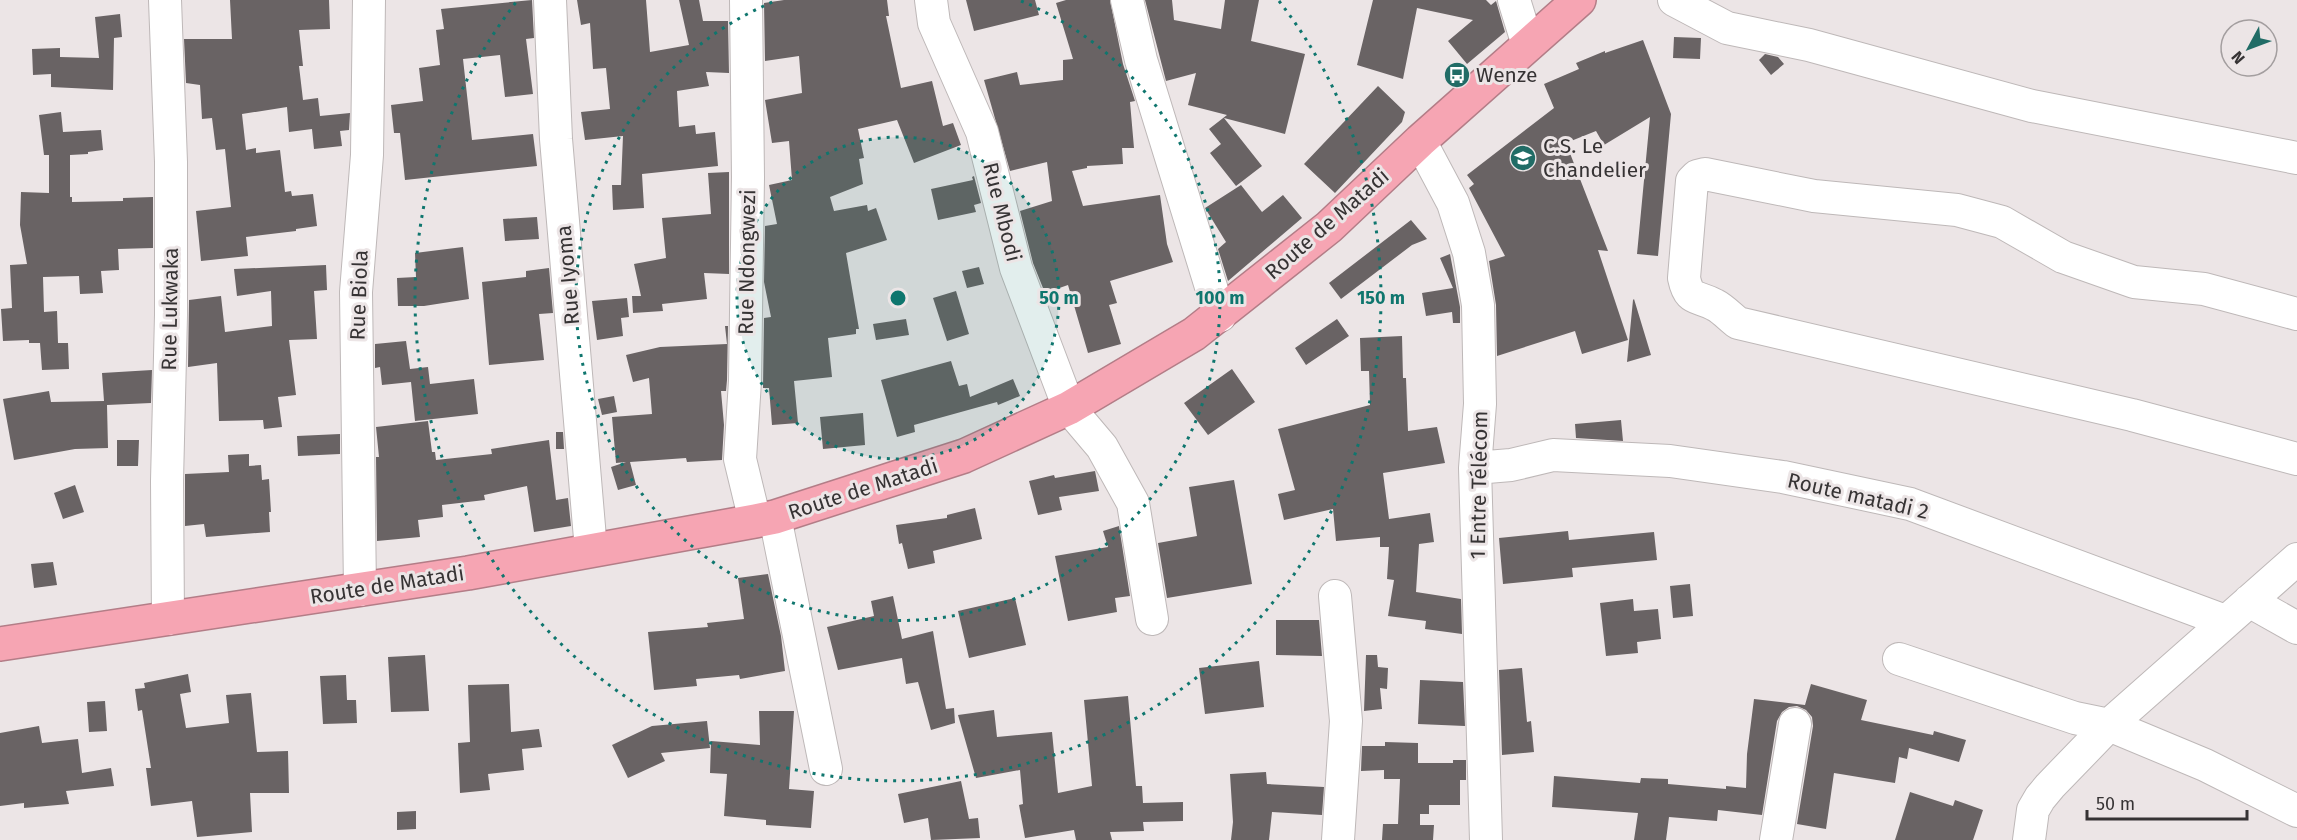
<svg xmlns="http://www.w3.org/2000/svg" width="2297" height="840" viewBox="0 0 2297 840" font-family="'Fira Sans',sans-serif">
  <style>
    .building { fill: #696364 }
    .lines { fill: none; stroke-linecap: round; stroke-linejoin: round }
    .minor-casing { stroke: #beb8b8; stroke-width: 34 }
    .highway-casing { stroke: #b37d87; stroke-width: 36 }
    .minor { stroke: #fff; stroke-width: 32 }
    .highway { stroke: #f6a5b3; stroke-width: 33 }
    .ring { fill: none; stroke: #0f766e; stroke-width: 3; stroke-dasharray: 3 6 }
    .labels { text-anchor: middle; stroke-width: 6; stroke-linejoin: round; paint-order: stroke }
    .poi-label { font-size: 21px; fill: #363334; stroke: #ece5e6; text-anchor: start }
    .street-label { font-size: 21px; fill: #363334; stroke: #ece5e6 }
    .centre { fill: #0f766e; stroke: #ece5e6; stroke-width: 3 }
    .ring-label { font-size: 18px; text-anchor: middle; font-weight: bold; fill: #0f766e; stroke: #ece5e6; stroke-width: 6; stroke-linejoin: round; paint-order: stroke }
  </style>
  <rect width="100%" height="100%" fill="#ece5e6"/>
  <path class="building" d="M230,0H329L330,29L299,30L303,66H299L303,100L318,98L320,116L350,113L349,130L340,131L342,146L314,149L312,129L289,132L287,107L242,114L246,150L256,148V153L280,150L285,192L291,191L292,196L313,194L317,226L296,229V231L246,237L248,256L201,261L196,211L231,207L225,149L216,150L212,118L202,119L200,85L186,83L184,39H232Z
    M532,0L534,38L526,39L533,94L505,97L500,55L463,59L472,140L533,134L537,166L405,180L400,133H394L391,105L423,101L419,68L440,65L436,30L444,29L441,9Z
    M577,0H646L650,52L689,45L679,0H699L703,21H728L729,73L706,72L709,86L677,91L679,127L695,125L696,134L715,132L718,166L642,174L644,208L613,210L612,185H621L623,136L585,140L581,112L610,109L606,68L593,69L590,23L581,25Z
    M784,0H887L889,16H886L901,88L932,81L943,126L953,123L961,145L914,163L897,120L858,129L864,158L859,159L863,184L830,197L834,211L867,205L868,211L876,208L887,240L846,253L859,329H856V334L828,338L832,377L794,381L798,423L772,425L769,388H763L764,318L771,317L764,282L765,226L777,224L769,185L792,180L789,141L772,143L765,100L802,93L799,56L765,61L764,3Z
    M966,0H1035L1039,15L974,31Z
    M1066,0H1110L1123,64L1135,101L1130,102L1134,148H1122L1123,164L1087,166V168L1072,171L1083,206L1160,195L1167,244L1173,262L1110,281L1117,303L1109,305L1121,344L1088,353L1068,285L1045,293L1033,263L1020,211L1052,201L1047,162L1010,171L984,80L1017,72L1020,85L1063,80V60L1073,59L1056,3Z
    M1145,0H1172L1174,20L1221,29L1225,0H1259L1251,41L1305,54L1285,134L1224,118L1262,166L1236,186L1210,153L1221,144L1209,129L1227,115L1188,105L1196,73L1166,81Z
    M1373,0H1486L1491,5L1496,1L1505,32L1467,64L1448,41L1473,20L1417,8L1403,79L1357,65Z
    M120,14L122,37L114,38L113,90L51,87V74L33,75L32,49L60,48V57L99,58L95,17Z
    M1674,37L1701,38L1700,59L1673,58Z
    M1643,40L1671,114L1658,256L1637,254L1650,117L1604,145L1596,131L1566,143L1608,251L1598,250L1628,340L1582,354L1575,331L1497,356L1496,305L1489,261L1505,256L1469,188L1474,184L1467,175L1554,108L1544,84L1579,69L1576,63L1605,51V53Z
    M1765,54L1778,57L1784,64L1771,75L1759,60Z
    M1378,86L1405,112L1402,122L1335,193L1304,164Z
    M61,112L63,132L101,130L103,150L88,152V154L70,155V197H72V202L123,201V198L153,197V248L118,249L119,270L101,271L103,293L80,294L79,276L43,277L44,312L57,311L58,343H68L69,369L42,370L40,343H29V340L3,341L1,309L12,308L10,265L27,264L20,225L21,192L49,193V155H44L39,115Z
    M729,172V274L704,273L707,299L662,304L663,311L633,313L632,296H641L634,264L666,258L662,218L711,214L708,173Z
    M974,176L981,203L974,205L976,212L938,220L931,189L973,180L972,177Z
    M1241,185L1262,212L1283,195L1302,218L1228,281L1218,249L1226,242L1205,208Z
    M537,217L539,239L505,241L503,219Z
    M1411,220L1427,239L1412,245L1341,299L1329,283Z
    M463,247L469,299L424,306H398L397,278L416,277L415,253Z
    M1450,254L1460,307V323H1453L1452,312L1426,316L1422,293L1453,288L1440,258Z
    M326,265L327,290L314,291L317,339L289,340L296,395L278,397L282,427L264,429L263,420L219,421L217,363L188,367L189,300L221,296L225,332L272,326L271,291L237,296L234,269Z
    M979,267L984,284L967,288L962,271Z
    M549,268L553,313L539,314L544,360L489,365L482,282L526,277V271Z
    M956,291L969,334L947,341L933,298Z
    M627,298L629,317L621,318L623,336L597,340L592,301Z
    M1634,299L1651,355L1627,362L1633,300Z
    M906,319L909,335L876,340L873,324Z
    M1337,319L1349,336L1306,365L1295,348Z
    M725,326H728L727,380L726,391H721L724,425L722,460L687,462L686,458L630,462L636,485L618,490L611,467L626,462L616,463L612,417L652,414L649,378L633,382L626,355L660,347L727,344Z
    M1402,336L1403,378H1406L1408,431L1437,427L1445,463L1383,473L1389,519L1430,513L1434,542L1419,544L1416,592L1461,599L1462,634L1425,629L1426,621L1388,616L1394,580L1387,579L1389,547H1380V537L1336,541L1333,509L1284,520L1278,494L1295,490L1278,429L1370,405L1369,371H1361L1360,338Z
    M406,341L410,369L428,367L430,384L474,379L478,414L415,421L411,382L382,385L380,367L375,368V344Z
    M951,361L959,386L967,384L970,397L1013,379L1020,396L998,405L997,402L914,425L915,432L897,437L881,380Z
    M1232,369L1255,402L1208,435L1184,403Z
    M152,370L151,403L107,405L108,448L75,449L14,460L3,399L49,391L51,402L104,401L102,373Z
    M614,396L617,412L602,415L598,399Z
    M863,413L865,445L823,449L820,417Z
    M1621,420L1623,441L1576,438L1575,424Z
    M428,421L432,452H435L436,460L492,454L491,449L549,440L556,500L568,498L571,526L534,532L527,486L484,495L485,500L442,505L443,517L418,520L420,537L377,541L376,457H379L376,427Z
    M556,432H563L564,449H556Z
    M340,434V454L298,456L297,436Z
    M117,440H139L138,466H117Z
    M249,454V466L261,465L262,480L269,479L271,512H269L270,532L206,537L204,524L185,526V474L229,472L228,455Z
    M1095,471L1099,491L1059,497L1062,510L1038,515L1029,481L1054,475L1055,478Z
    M1234,480L1252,584L1167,598L1158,543L1197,536L1189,487Z
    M75,485L84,512L63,519L54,493Z
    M975,508L982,539L933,551L935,563L908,569L902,543L899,544L896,525L947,518V515Z
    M1119,526L1130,596L1115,598L1117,612L1068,621L1055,556L1108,547L1103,531Z
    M1568,531L1569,540L1654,532L1657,560L1572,568L1573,577L1503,584L1499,538Z
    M53,562L57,585L34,588L31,564Z
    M768,574L781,636L785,671L740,679L739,675L696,679L697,686L654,690L648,632L708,627L707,623L744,619L738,578Z
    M1690,584L1693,616L1673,618L1670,586Z
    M893,596L902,639L933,631L946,709L954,708L955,723L931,730L918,682L906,684L902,658L838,670L827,627L874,616L871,601Z
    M1015,598L1026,645L969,658L958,611Z
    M1633,599L1634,611L1658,609L1661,639L1637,642L1638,653L1606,656L1600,603Z
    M1276,620H1319L1322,656L1276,655Z
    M425,655L429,711L391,712L388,657Z
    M1366,655H1377L1378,667L1388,668L1387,689L1380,688L1382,709L1364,711Z
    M1259,661L1264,707L1205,714L1199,668Z
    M1522,668L1527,722L1531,721L1534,752L1502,755L1499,670Z
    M188,674L191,692L180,694L186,728L229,723L226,695L251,693L257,752L288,751L289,793H250L252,832L197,837L192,801L151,806L146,768H151L142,710L138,711L135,689L145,688L144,683Z
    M346,675L347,700H356L357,723L323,724L320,676Z
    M1420,680L1463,682L1465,726L1418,724Z
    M509,684L511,732L539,729L542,747L522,749L524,770L488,774L490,790L460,793L458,743L470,742L468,685Z
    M1811,684L1867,700L1861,720L1933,735L1934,731L1966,740L1959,762L1909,748L1907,759L1899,757L1895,783L1834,773L1826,829L1797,824L1813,726L1812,717L1806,710L1797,706L1789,707L1782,712L1777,721L1762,815L1718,810L1717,821L1669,817L1666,840H1634L1638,813L1552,807L1554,776L1640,783L1641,778L1668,779V784L1726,789V786L1746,788L1747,754L1754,699L1805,705Z
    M1128,696L1136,786H1142L1143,803L1183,802V821L1143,822L1144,831L1110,832L1112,840H1076L1074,830L1025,838L1019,805L1023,804L1020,770L976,778L958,715L994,710L997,737L1052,732L1058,793L1092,786L1084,700Z
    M105,701L107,731L89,732L87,702Z
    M759,711H794L789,789L814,791L811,828L766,825V820L724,816L727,774L710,773L711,741L760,745Z
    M707,721L710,748L661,753L665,761L628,778L612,745L652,726Z
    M39,726L42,743L78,739L82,773L111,768L114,786L66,791L69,804L24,808V803L0,806V733Z
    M1385,742L1418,743V763H1453V760H1466V780H1460V805H1429V814H1420V825H1434L1433,840H1382L1383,824H1398L1400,779H1384V770L1361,771L1362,746H1385Z
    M1266,772L1267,784L1324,787L1322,815L1272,812L1269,840H1231L1233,822L1230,774Z
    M961,781L969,819L978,818L980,838L931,840L928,818L904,823L898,794Z
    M1910,792L1953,806L1955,800L1983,810L1973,840H1895Z
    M416,811V829L397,830V812Z"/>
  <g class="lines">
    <g class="minor-casing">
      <path id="minor" d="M165,0L171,162V315L167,481L168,619
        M550,0L556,139L591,550
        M746,0L748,177L745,381L740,459L755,521
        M931,0L934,23L982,132L1016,268L1069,408L1102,447L1133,503L1152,619
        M1127,0L1141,60L1220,316
        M1514,0L1528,45
        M1674,0L1727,28L1809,45L2032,106L2297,158
        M1420,141L1453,203L1469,253L1478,305L1480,404L1475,468L1486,840
        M2297,314L2204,289L2134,282L2063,257L2002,222L1957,210L1814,196L1705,174L1697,176L1692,181L1684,278C1689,302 1697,295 1715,305C1723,309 1731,318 1738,323L2132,415L2297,459
        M1475,468L1511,465L1553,455L1670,461L1783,477L1910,504L2225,621
        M775,517L826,769
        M360,590L356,292L367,155L369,0
        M1335,596L1346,721L1338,840
        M2249,601L2297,628
        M1899,659L2075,718L2109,725L2205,765L2297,811
        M1776,840L1795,724
        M2029,840L2033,810L2040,798L2050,786L2109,725L2297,559"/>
    </g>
    <g class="highway-casing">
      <path id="highway" d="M0,644L468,573L755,521L775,517L964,456L1069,408L1194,334L1329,227L1420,141L1579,0"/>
    </g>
    <use href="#minor" class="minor"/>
    <use href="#highway" class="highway"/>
  </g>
  <circle cx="898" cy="298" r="161" fill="#0f766e" fill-opacity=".12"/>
  <g class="ring">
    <circle cx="898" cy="298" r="161"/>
    <path d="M1021 1A322 322 0 1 1 775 1"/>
    <path d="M1279 1A483 483 0 1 1 517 1"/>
  </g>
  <defs>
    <g id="bus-disc" transform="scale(1.35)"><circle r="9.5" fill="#216c66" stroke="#ece5e6"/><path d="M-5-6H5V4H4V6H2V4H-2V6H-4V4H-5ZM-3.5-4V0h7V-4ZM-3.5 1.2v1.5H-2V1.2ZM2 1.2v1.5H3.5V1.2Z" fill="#fff"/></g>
    <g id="school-disc" transform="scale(1.35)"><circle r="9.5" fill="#216c66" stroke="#ece5e6"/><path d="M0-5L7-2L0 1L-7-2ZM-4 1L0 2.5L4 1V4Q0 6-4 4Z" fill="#fff"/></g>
  </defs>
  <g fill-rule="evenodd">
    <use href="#bus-disc" x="1457" y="75"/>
    <use href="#school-disc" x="1523" y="158"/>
  </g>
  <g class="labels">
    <g class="poi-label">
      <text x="1476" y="82">Wenze</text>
      <text x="1543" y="153">C.S. Le<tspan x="1543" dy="24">Chandelier</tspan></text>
    </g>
    <g class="street-label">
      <text transform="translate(1002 212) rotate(76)" y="7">Rue Mbodi</text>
      <text transform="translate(1327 224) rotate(-41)" y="7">Route de Matadi</text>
      <text transform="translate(747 262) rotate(-89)" y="7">Rue Ndongwezi</text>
      <text transform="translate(568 275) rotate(-95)" y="7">Rue Iyoma</text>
      <text transform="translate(359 295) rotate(-88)" y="7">Rue Biola</text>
      <text transform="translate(170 309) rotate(-89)" y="7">Rue Lukwaka</text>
      <text transform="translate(1479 485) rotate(-89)" y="7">1 Entre Télécom</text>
      <text transform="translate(863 489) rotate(-18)" y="7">Route de Matadi</text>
      <text transform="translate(1858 496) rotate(13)" y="7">Route matadi 2</text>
      <text transform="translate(387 585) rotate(-9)" y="7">Route de Matadi</text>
    </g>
  </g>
  <circle cx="898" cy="298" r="9" class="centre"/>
  <g class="ring-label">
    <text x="1059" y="304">50 m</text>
    <text x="1220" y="304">100 m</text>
    <text x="1381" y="304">150 m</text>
  </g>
  <g transform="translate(2249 48) rotate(229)"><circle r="28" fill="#ece5e6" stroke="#a39e9f" stroke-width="1.5"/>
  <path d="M0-4.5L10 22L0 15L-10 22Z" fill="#216c66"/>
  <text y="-9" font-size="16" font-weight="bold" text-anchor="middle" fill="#363334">N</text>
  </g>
  <path d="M2087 810v9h160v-9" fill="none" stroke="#363334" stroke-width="3"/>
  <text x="2096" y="810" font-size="18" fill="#363334" stroke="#ece5e6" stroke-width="4.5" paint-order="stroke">50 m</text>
</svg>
